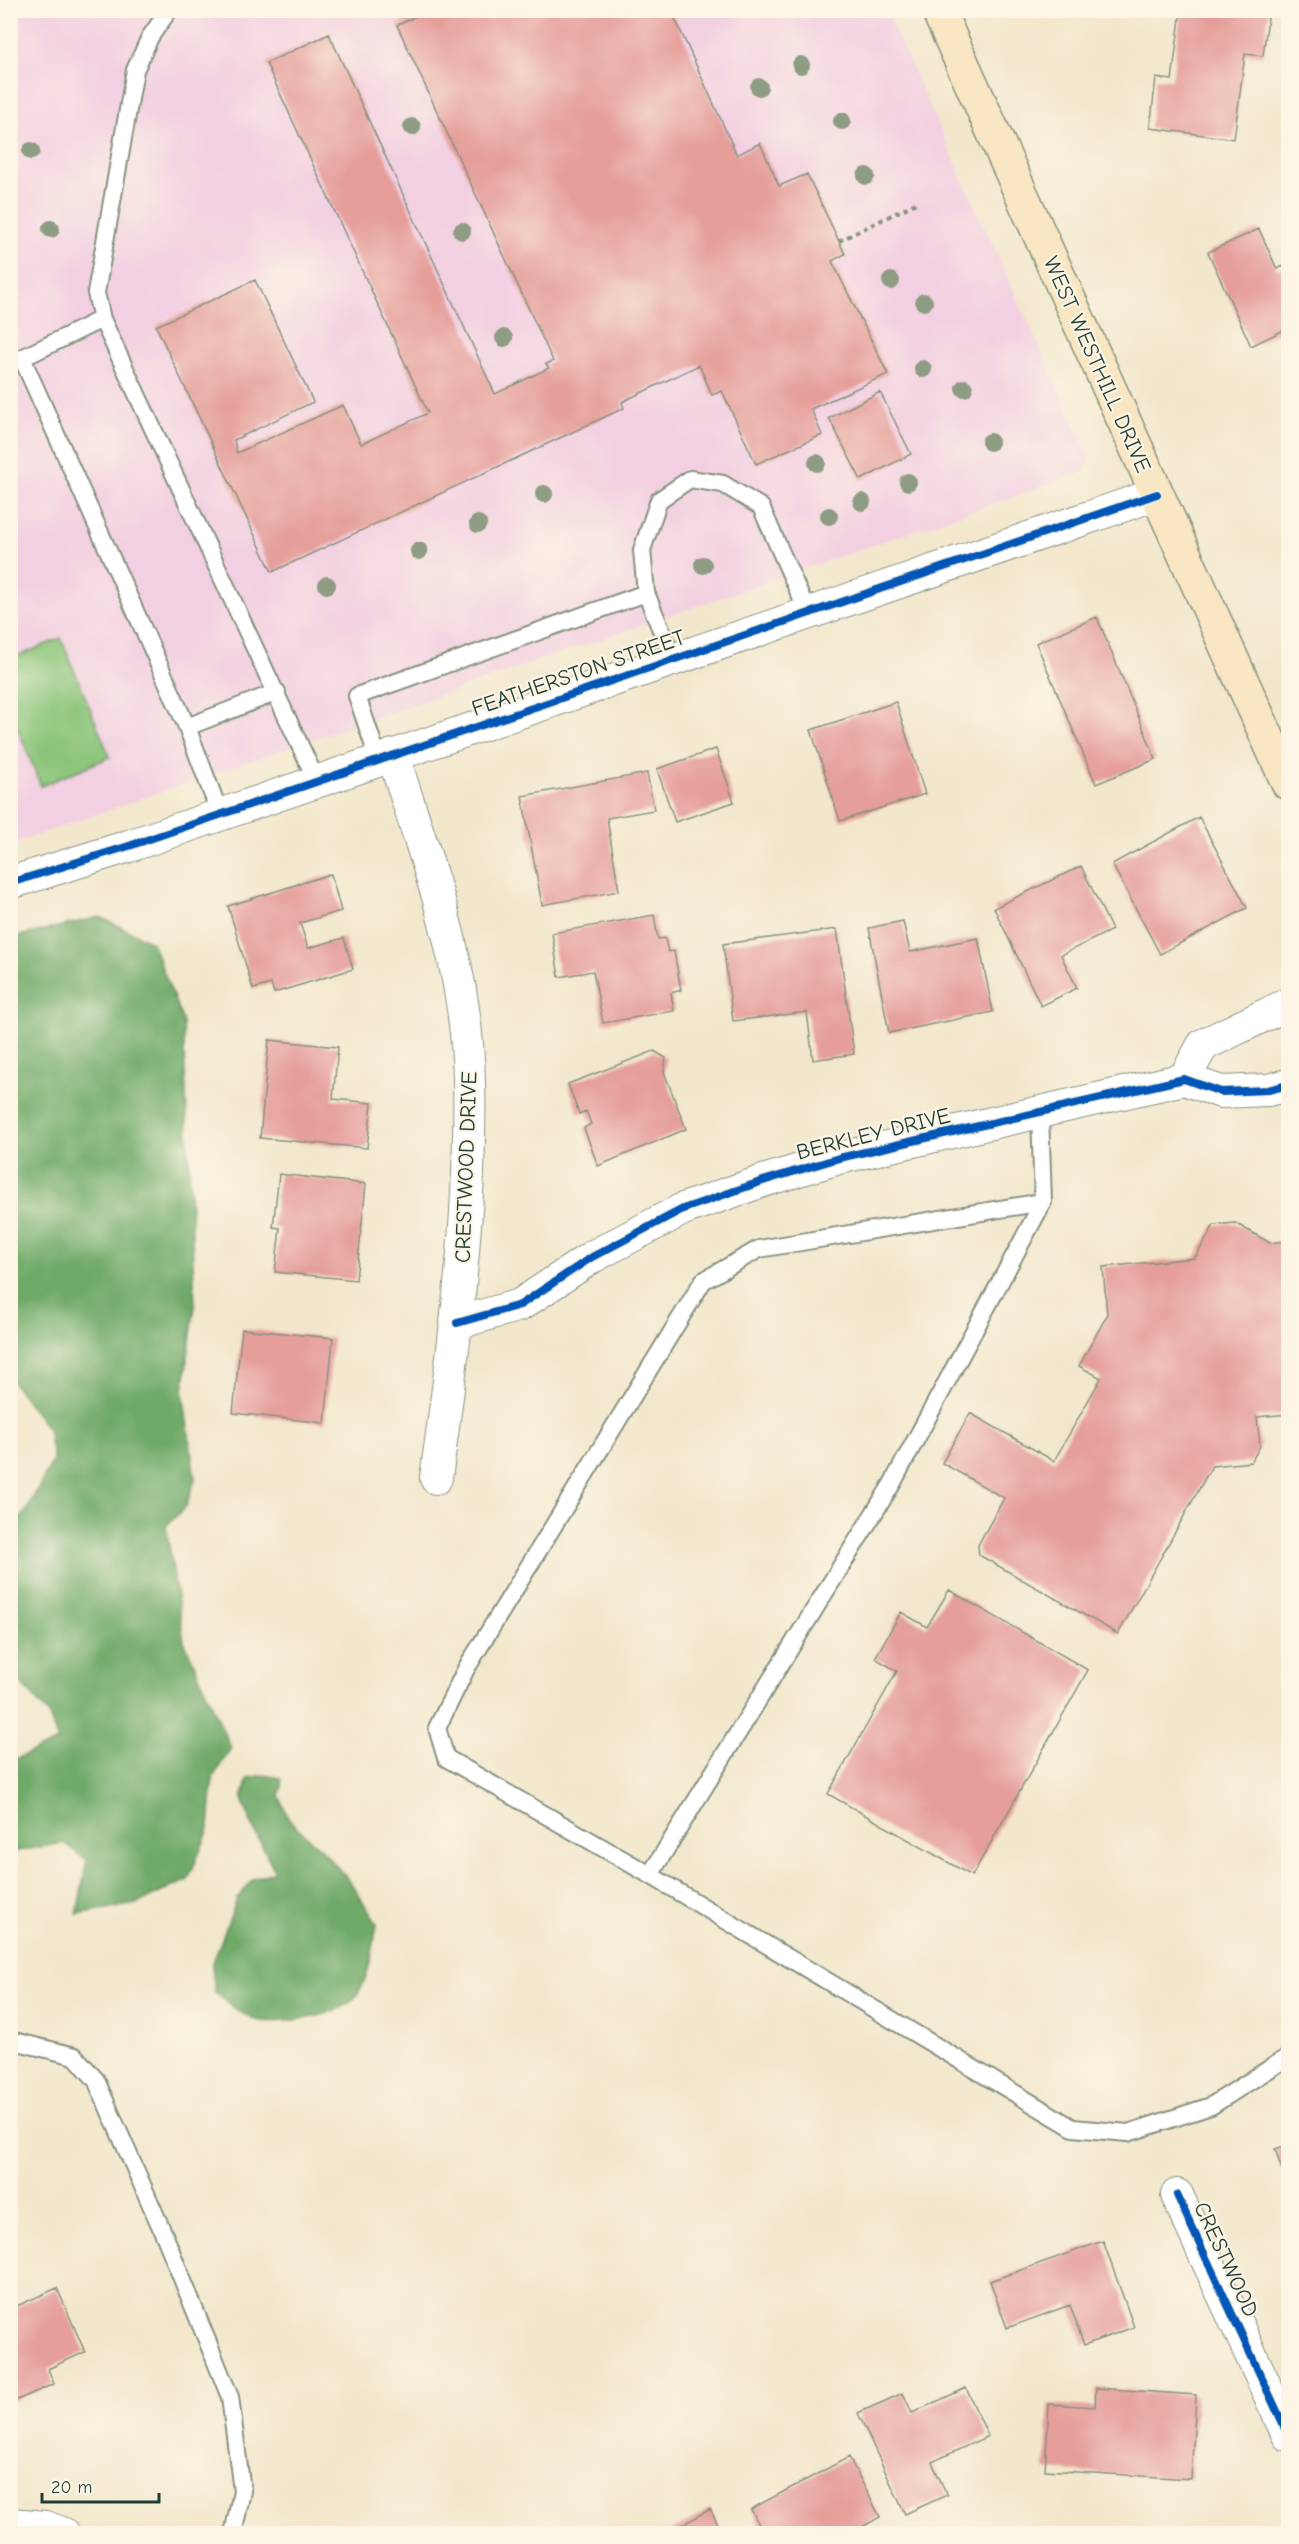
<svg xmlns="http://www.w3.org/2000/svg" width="1299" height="2544" viewBox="0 0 1299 2544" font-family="'Comic Neue',sans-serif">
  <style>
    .built { fill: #f2cfe1 }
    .green { fill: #8ac479; stroke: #548056; stroke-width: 1.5 }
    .forest { fill: #6faa69; stroke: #47744e; stroke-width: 1.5 }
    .building { fill: #e59e9a }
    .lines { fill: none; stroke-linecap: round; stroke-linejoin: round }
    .lane-casing { stroke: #889280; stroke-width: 20 }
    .street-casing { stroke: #889280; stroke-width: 34 }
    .secondary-casing { stroke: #889280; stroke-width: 36 }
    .path { stroke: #889280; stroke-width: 4; stroke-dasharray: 4.5 4.5; stroke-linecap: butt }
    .lane { stroke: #fff; stroke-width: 16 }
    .street { stroke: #fff; stroke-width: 32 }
    .secondary { stroke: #f9e7c3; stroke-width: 33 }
    .cycleway-casing { stroke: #fcf5e5; stroke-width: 11 }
    .cycleway { stroke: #0057b8; stroke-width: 8 }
    .tree { fill: #8d9c82 }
    .labels { text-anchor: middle; stroke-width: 4.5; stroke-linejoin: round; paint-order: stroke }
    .street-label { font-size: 22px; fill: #1f3d34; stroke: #fcf5e5 }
  </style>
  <rect width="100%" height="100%" fill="#fcf5e5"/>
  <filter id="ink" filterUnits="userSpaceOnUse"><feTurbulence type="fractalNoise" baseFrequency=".0167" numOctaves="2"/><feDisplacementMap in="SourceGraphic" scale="12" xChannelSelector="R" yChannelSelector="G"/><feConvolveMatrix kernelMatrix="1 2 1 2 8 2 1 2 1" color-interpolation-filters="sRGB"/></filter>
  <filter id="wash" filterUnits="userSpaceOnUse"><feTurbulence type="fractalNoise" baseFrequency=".008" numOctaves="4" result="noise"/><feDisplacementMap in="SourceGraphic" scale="24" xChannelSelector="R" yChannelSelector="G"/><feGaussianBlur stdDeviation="1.35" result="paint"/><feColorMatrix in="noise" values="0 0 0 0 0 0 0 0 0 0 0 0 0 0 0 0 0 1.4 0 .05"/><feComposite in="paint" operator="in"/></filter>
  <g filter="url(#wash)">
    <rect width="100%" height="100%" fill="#f2e7cc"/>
    <path class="built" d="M10,11H886L1091,460L1083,472L11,844Z"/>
    <path class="green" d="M61,638L110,757L41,786L11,712V659Z"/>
    <path class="forest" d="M100,917L152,942L183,1022L195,1306L183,1392L195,1479L186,1506L166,1526L184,1641L231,1748L213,1777L209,1829L188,1880L136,1904L77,1914L87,1860L63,1843L11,1852V1761L58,1741L48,1713L11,1673V1527L25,1513L53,1460L48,1429L11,1380L10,938Z
      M263,1775L281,1778L282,1788L279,1795L289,1820L323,1851L351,1883L377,1924C373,1947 371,1974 357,1995C343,2016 277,2027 253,2019C240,2014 226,2001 215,1993L212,1965L237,1899L253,1879L275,1871L255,1832L242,1799L248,1778Z"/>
    <g id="blocks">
      <path class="building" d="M429,10H671L737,155L760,143L779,186L807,174L845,254L832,261L888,374L811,409L822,435L756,464L722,391L712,395L699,365L622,402L624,408L272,572L156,326L255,280L313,402L234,440L237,453L343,405L361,444L428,413L266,63L329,34L495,394L549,368L546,364L553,361L397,25Z
        M1181,10H1269L1263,56L1245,54L1234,139L1150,128L1156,78L1172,80Z
        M1259,229L1277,269L1288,264V328L1251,346L1208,252Z
        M880,392L911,454L861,480L829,418Z
        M1097,617L1156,759L1096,784L1036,643Z
        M896,702L925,794L840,821L811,730Z
        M716,749L734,802L675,822L657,769Z
        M647,773L654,810L607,818L619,891L542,905L522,796Z
        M1199,817L1247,908L1160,954L1112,864Z
        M1081,866L1112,930L1061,955L1077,988L1041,1006L994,908Z
        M331,874L341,911L300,923L308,948L344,938L353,969L274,993L271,984L253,989L228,906Z
        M654,915L658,939L665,938L668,952L674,951L681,990L671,993L674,1011L603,1023L593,971L559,977L552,933Z
        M903,921L910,952L978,938L993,1012L889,1033L869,928Z
        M837,929L854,1054L813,1060L807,1012L733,1021L723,944Z
        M269,1040L338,1047L333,1099L372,1103L367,1148L260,1138Z
        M654,1051L666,1058L664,1072L686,1129L598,1166L584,1128L591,1124L586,1111L579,1114L568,1084Z
        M279,1174L366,1184L356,1280L275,1272L280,1228L273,1227Z
        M1235,1223L1270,1243L1284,1241L1288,1244V1414L1257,1417L1260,1446L1251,1462L1212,1466L1118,1634L979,1555L978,1545L1004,1498L942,1463L970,1413L1054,1461L1101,1378L1079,1366L1107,1315L1103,1267L1195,1258L1214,1225Z
        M242,1329L333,1338L325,1423L233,1413Z
        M949,1590L1088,1670L972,1876L828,1794L897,1671L875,1658L901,1612L927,1627Z
        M1288,2145V2188L1275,2149Z
        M1103,2241L1134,2327L1084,2345L1070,2305L1007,2328L990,2281Z
        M57,2288L85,2352L48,2369L54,2384L10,2403V2309Z
        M966,2388L988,2436L932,2462L947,2495L905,2514L858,2413L903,2393L912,2413Z
        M1096,2388L1196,2395L1191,2479L1045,2470L1049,2404L1095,2407Z
        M849,2457L880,2517L850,2534H764L751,2509Z
        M710,2509L723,2534H667Z"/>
    </g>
  </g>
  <g filter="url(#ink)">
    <use href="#blocks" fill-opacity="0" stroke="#889280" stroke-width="1.5"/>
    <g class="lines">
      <g class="lane-casing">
        <path id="lane" d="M169,10L150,37L135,70L96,293L102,319L317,782
          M102,319L22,358L187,727L220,814
          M646,593L642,550L659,500L690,479L723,484L761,507L808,613
          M187,727L277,692
          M379,761L357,696L646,593L673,659
          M1040,1112L1043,1202L892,1484L650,1875L446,1758L437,1728L466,1669L703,1281L759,1249L1043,1202
          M650,1875L1073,2128L1128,2133L1211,2106L1288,2057
          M10,2040L75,2056L96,2080L166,2239L230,2397L242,2491L233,2534"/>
      </g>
      <g class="street-casing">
        <path id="street" d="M393,755C419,838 451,923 463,1009C471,1063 470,1117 468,1172C464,1275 450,1376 436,1478
          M10,883L129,846L1157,494
          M1184,1079L1203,1045L1288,1004
          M457,1323L520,1305L592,1257L683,1209L763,1181L839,1158L1184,1079L1221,1092L1268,1090L1288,1085
          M1177,2195L1288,2435
          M10,2524L46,2527L64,2534"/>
      </g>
      <g class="secondary-casing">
        <path id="secondary" d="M938,10L1288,783"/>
      </g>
      <path class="path" d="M839,241L918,202"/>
      <use href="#lane" class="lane"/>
      <use href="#street" class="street"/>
      <use href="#secondary" class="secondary"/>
      <g class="cycleway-casing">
        <path id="cycleway" d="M10,883L129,846L1157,494
          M457,1323L520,1305L592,1257L683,1209L763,1181L839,1158L1184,1079L1221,1092L1268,1090L1288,1085
          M1177,2195L1288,2435"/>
      </g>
      <use href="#cycleway" class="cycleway"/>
    </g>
    <g class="tree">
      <circle cx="801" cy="65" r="9"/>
      <circle cx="759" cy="87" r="9"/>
      <circle cx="842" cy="121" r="9"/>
      <circle cx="412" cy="127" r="9"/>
      <circle cx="31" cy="151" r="9"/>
      <circle cx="866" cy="176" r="9"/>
      <circle cx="51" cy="229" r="9"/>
      <circle cx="462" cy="231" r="9"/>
      <circle cx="891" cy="281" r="9"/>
      <circle cx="924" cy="302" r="9"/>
      <circle cx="504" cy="338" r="9"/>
      <circle cx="923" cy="369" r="9"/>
      <circle cx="964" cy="388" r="9"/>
      <circle cx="990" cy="442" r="9"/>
      <circle cx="817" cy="463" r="9"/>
      <circle cx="908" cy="482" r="9"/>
      <circle cx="544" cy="494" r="9"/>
      <circle cx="862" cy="502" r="9"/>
      <circle cx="829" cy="516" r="9"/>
      <circle cx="478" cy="524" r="9"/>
      <circle cx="419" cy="551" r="9"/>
      <circle cx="703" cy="565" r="9"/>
      <circle cx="327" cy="585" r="9"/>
    </g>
  </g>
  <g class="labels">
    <g class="street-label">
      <text transform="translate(1098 364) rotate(66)" y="8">WEST WESTHILL DRIVE</text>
      <text transform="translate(578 672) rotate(-19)" y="8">FEATHERSTON STREET</text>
      <text transform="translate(873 1133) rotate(-14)" y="8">BERKLEY DRIVE</text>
      <text transform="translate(465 1167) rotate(-88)" y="8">CRESTWOOD DRIVE</text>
      <text transform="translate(1227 2259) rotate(65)" y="8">CRESTWOOD</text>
    </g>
  </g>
  <rect width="1299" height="2544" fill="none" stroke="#fcf5e5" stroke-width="36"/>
  <path d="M42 2493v9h117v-9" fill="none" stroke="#1f3d34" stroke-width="3"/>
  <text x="51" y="2493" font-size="18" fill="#1f3d34" stroke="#fcf5e5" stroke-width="4.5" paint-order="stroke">20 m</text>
</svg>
